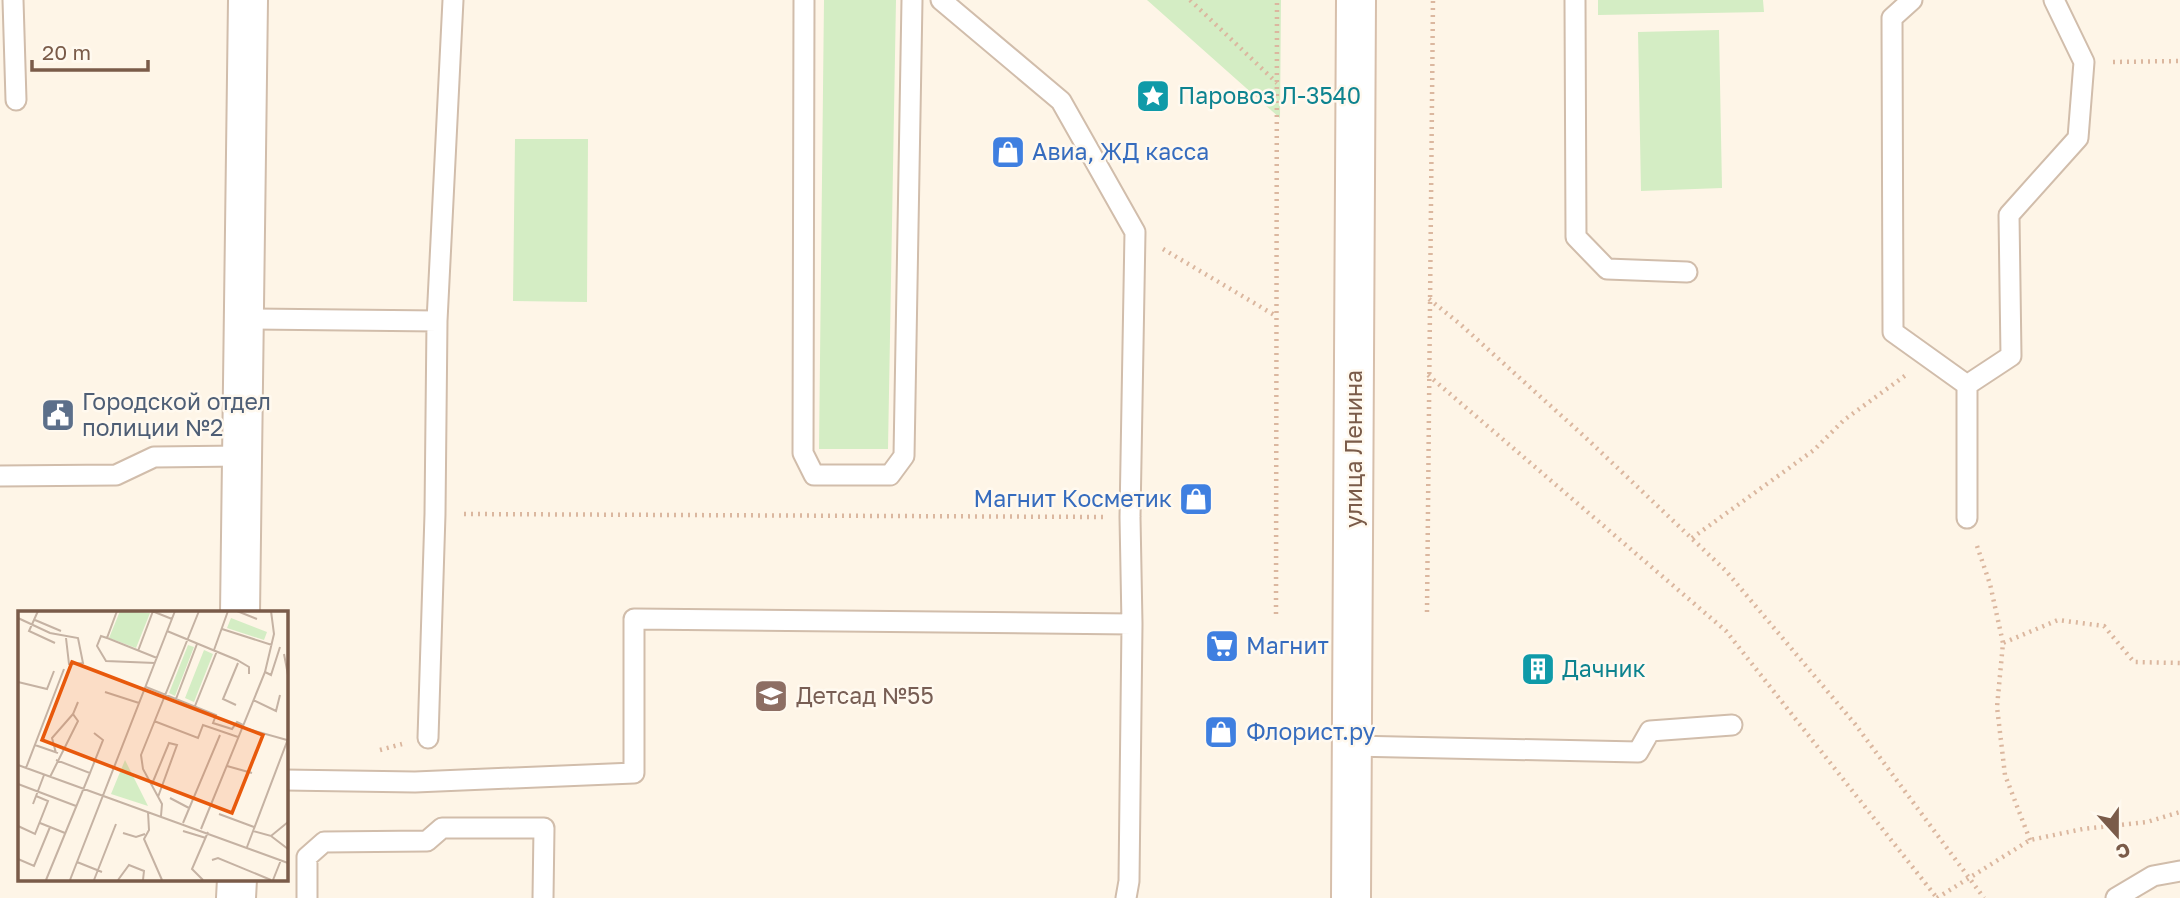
<svg xmlns="http://www.w3.org/2000/svg" width="2180" height="898" viewBox="0 0 2180 898" font-family="'Golos Text',sans-serif">
  <style>
    .green { fill: #d4edc4 }
    .lines { fill: none; stroke-linecap: round; stroke-linejoin: round }
    .lane-casing { stroke: #d1bdab; stroke-width: 23 }
    .street-casing { stroke: #d1bdab; stroke-width: 42 }
    .secondary-casing { stroke: #d7bfab; stroke-width: 42 }
    .path { stroke: #dbb79f; stroke-width: 4.5; stroke-dasharray: 2 5; stroke-linecap: butt }
    .lane { stroke: #fff; stroke-width: 19 }
    .street { stroke: #fff; stroke-width: 38 }
    .secondary { stroke: #fff; stroke-width: 38 }
    .labels { text-anchor: middle; stroke-width: 5; stroke-linejoin: round; paint-order: stroke }
    .culture-label { font-size: 23px; fill: #0d838f; stroke: #fff9ef; text-anchor: start }
    .shop-label { font-size: 23px; fill: #366cbe; stroke: #fff9ef; text-anchor: start }
    .service-label { font-size: 23px; fill: #4e5e75; stroke: #fff9ef; text-anchor: start }
    .street-label { font-size: 23px; fill: #7a5b49; stroke: #fff9ef }
    .education-label { font-size: 23px; fill: #785e54; stroke: #fff9ef; text-anchor: start }
    .inset-road { fill: none; stroke: #c5b2a3; stroke-width: 2 }
    .view { fill: #e8590c; fill-opacity: 0.15; stroke: #e8590c; stroke-width: 3.5 }
    .inset-edge { fill: none; stroke: #7a5b49; stroke-width: 3.5 }
  </style>
  <rect width="100%" height="100%" fill="#fef5e7"/>
  <path class="green" d="M824,0H896L888,449H819Z
    M1147,0H1281L1280,118Z
    M1598,0H1763L1764,12L1598,15Z
    M1719,30L1722,188L1641,191L1638,32Z
    M515,139H588L587,302L513,301Z"/>
  <g class="lines">
    <g class="lane-casing">
      <path id="lane" d="M13,0L16,100
        M804,0L803,453L814,475H890L904,456L912,0
        M941,0L1061,101L1135,232L1130,517L1132,624L1129,881L1126,898
        M1575,0L1576,237L1607,269L1687,272
        M1912,0L1892,18L1893,332L1967,385V518
        M243,319L437,321
        M1967,385L2011,356L2009,215L2078,138L2084,62L2054,0
        M0,476L116,475L154,457L241,456
        M428,738L435,514L437,321L453,0
        M1352,746L1638,752L1650,731L1732,725
        M285,780L415,782L634,773V619L1132,624
        M307,898V857L324,842L427,841L442,828H544L543,898
        M2116,898L2153,876L2180,871"/>
    </g>
    <g class="street-casing">
      <path id="street" d="M240,613L248,0
        M236,898L237,879"/>
    </g>
    <g class="secondary-casing">
      <path id="secondary" d="M1351,898L1356,0"/>
    </g>
    <path class="path" d="M1190,0L1277,83
      M2113,62L2180,61
      M1163,249L1276,316
      M1429,299L1460,324L1585,437L1726,571L1855,724L1984,898
      M1428,375L1726,631L1937,898
      M464,514L1103,517
      M1692,538L1814,450L1844,420L1906,375
      M1977,546L1990,584L2003,643
      M1427,612L1433,0
      M1276,614L1277,0
      M380,750L402,744
      M2030,840L2005,775L1997,707L2003,643L2058,620L2104,626L2134,662L2180,663
      M1937,898L2030,840L2083,829L2147,822L2180,812"/>
    <use href="#lane" class="lane"/>
    <use href="#street" class="street"/>
    <use href="#secondary" class="secondary"/>
  </g>
  <defs>
    <g id="sight-square" transform="scale(1.75)"><rect x="-9" y="-9" width="18" height="18" rx="4" fill="#0f9aa8" stroke="#fff9ef"/><path d="M0-6L1.8-2.2L6-1.7L2.9 1.2L3.7 5.4L0 3.3L-3.7 5.4L-2.9 1.2L-6-1.7L-1.8-2.2Z" fill="#fff"/></g>
    <g id="shop-square" transform="scale(1.75)"><rect x="-9" y="-9" width="18" height="18" rx="4" fill="#3f7fe0" stroke="#fff9ef"/><path d="M-5-2.5h2.3a2.7 3.5 0 0 1 5.4 0H5L5.5 6h-11ZM-1.5-2.5h3a1.5 2.3 0 0 0-3 0Z" fill="#fff"/></g>
    <g id="civic-square" transform="scale(1.75)"><rect x="-9" y="-9" width="18" height="18" rx="4" fill="#5c6f8a" stroke="#fff9ef"/><path d="M-.6-6.5H3V-4.5H.6V-3L4-1V1h2V6H-6V1h2V-1L-.6-3ZM-1.2 2.5V6h2.4V2.5Z" fill="#fff"/></g>
    <g id="supermarket-square" transform="scale(1.75)"><rect x="-9" y="-9" width="18" height="18" rx="4" fill="#3f7fe0" stroke="#fff9ef"/><path d="M-6-5.5h2.5l.6 2H6L4.5 2H-2.5L-4.4-4H-6ZM-1.5 3.2a1.3 1.3 0 1 0 .1 0ZM3 3.2a1.3 1.3 0 1 0 .1 0Z" fill="#fff"/></g>
    <g id="building-square" transform="scale(1.75)"><rect x="-9" y="-9" width="18" height="18" rx="4" fill="#0f9aa8" stroke="#fff9ef"/><path d="M-4-6H4V6H1V3H-1V6H-4ZM-2.5-4.3h1.7v1.8h-1.7ZM.8-4.3h1.7v1.8H.8ZM-2.5-1h1.7V.8h-1.7ZM.8-1h1.7V.8H.8Z" fill="#fff"/></g>
    <g id="school-square" transform="scale(1.75)"><rect x="-9" y="-9" width="18" height="18" rx="4" fill="#8d6e63" stroke="#fff9ef"/><path d="M0-5L7-2L0 1L-7-2ZM-4 1L0 2.5L4 1V4Q0 6-4 4Z" fill="#fff"/></g>
  </defs>
  <g fill-rule="evenodd">
    <use href="#sight-square" x="1153" y="96"/>
    <use href="#shop-square" x="1008" y="152"/>
    <use href="#civic-square" x="58" y="415"/>
    <use href="#shop-square" x="1196" y="499"/>
    <use href="#supermarket-square" x="1222" y="646"/>
    <use href="#building-square" x="1538" y="669"/>
    <use href="#school-square" x="771" y="696"/>
    <use href="#shop-square" x="1221" y="732"/>
  </g>
  <g class="labels">
    <g class="culture-label">
      <text x="1178" y="104">Паровоз Л-3540</text>
      <text x="1562" y="677">Дачник</text>
    </g>
    <g class="shop-label">
      <text x="1032" y="160">Авиа, ЖД касса</text>
      <text x="1172" y="507" text-anchor="end">Магнит Косметик</text>
      <text x="1246" y="654">Магнит</text>
      <text x="1246" y="740">Флорист.ру</text>
    </g>
    <g class="service-label">
      <text x="82" y="410">Городской отдел<tspan x="82" dy="26">полиции №2</tspan></text>
    </g>
    <g class="street-label">
      <text transform="translate(1354 449) rotate(-90)" y="8">улица Ленина</text>
    </g>
    <g class="education-label">
      <text x="796" y="704">Детсад №55</text>
    </g>
  </g>
  <g transform="translate(18 611)">
    <rect width="270" height="270" fill="#fef5e7"/>
    <path d="M102,0L132,2L118,37L91,27ZM213,7L249,21L246,29L209,17ZM170,34L176,36L157,85L151,82ZM186,39L195,43L176,91L167,87ZM107,149L130,195L93,183Z" fill="#d4edc4"/>
    <path class="inset-road" d="M20,0L11,20L37,32M99,0L89,27L139,47M134,0L154,8M219,0L239,8M0,7L32,22L60,27L65,52L51,53L48,27M17,9L43,20M204,18L254,34M149,20L219,49L231,56V63M89,27L83,25L79,35L88,50L137,52M196,39L210,0M120,40L135,0M266,43L270,64M247,61L253,64L262,36M0,71L29,78L36,60M128,76L198,104L195,112L214,118L219,111L225,114M87,81L121,92M158,88L179,33M235,89L258,100L262,84M218,94L205,88L220,52M177,95L199,40M136,110L180,127L185,114L220,126M230,118L269,129M17,134L40,142M38,142L34,127L55,103M0,154L270,252M209,155L234,162M8,157L46,58M72,162L85,129L76,122M32,166L60,110L55,103L60,91M0,173L58,195M134,173L151,132L159,134L140,186M152,187L171,197M15,193L26,164M130,201L131,219L126,228L144,269M201,203L236,216M143,205L144,193L125,158L123,144L181,0M22,212L47,222M165,212L202,124M0,215L17,223L30,190L18,185M183,218L247,61L256,23L253,0M165,220L188,227M235,220L253,225L270,211M105,222L118,226L127,223M253,225L270,238M229,236L270,128M0,248L16,255L32,216M194,249L200,247L253,269M59,251L84,261M28,269L72,162L38,149M52,269L157,0M76,269L98,213M100,269L111,254L126,260L125,269M185,269L174,258L190,221M255,269L263,249"/>
    <path class="view" d="M54,51L245,124L214,202L24,129Z"/>
    <rect width="270" height="270" class="inset-edge"/>
  </g>
  <g transform="translate(2117 835) rotate(159)" stroke="#fff9ef" stroke-width="5" paint-order="stroke">
  <path d="M0-5L12 26L0 18L-12 26Z" fill="#7a5b49"/>
  <text y="-10" font-size="19" font-weight="bold" text-anchor="middle" fill="#7a5b49">С</text>
  </g>
  <path d="M32 60v10h116v-10" fill="none" stroke="#7a5b49" stroke-width="3.5"/>
  <text x="42" y="60" font-size="21" fill="#7a5b49" stroke="#fff9ef" stroke-width="5" paint-order="stroke">20 m</text>
</svg>
